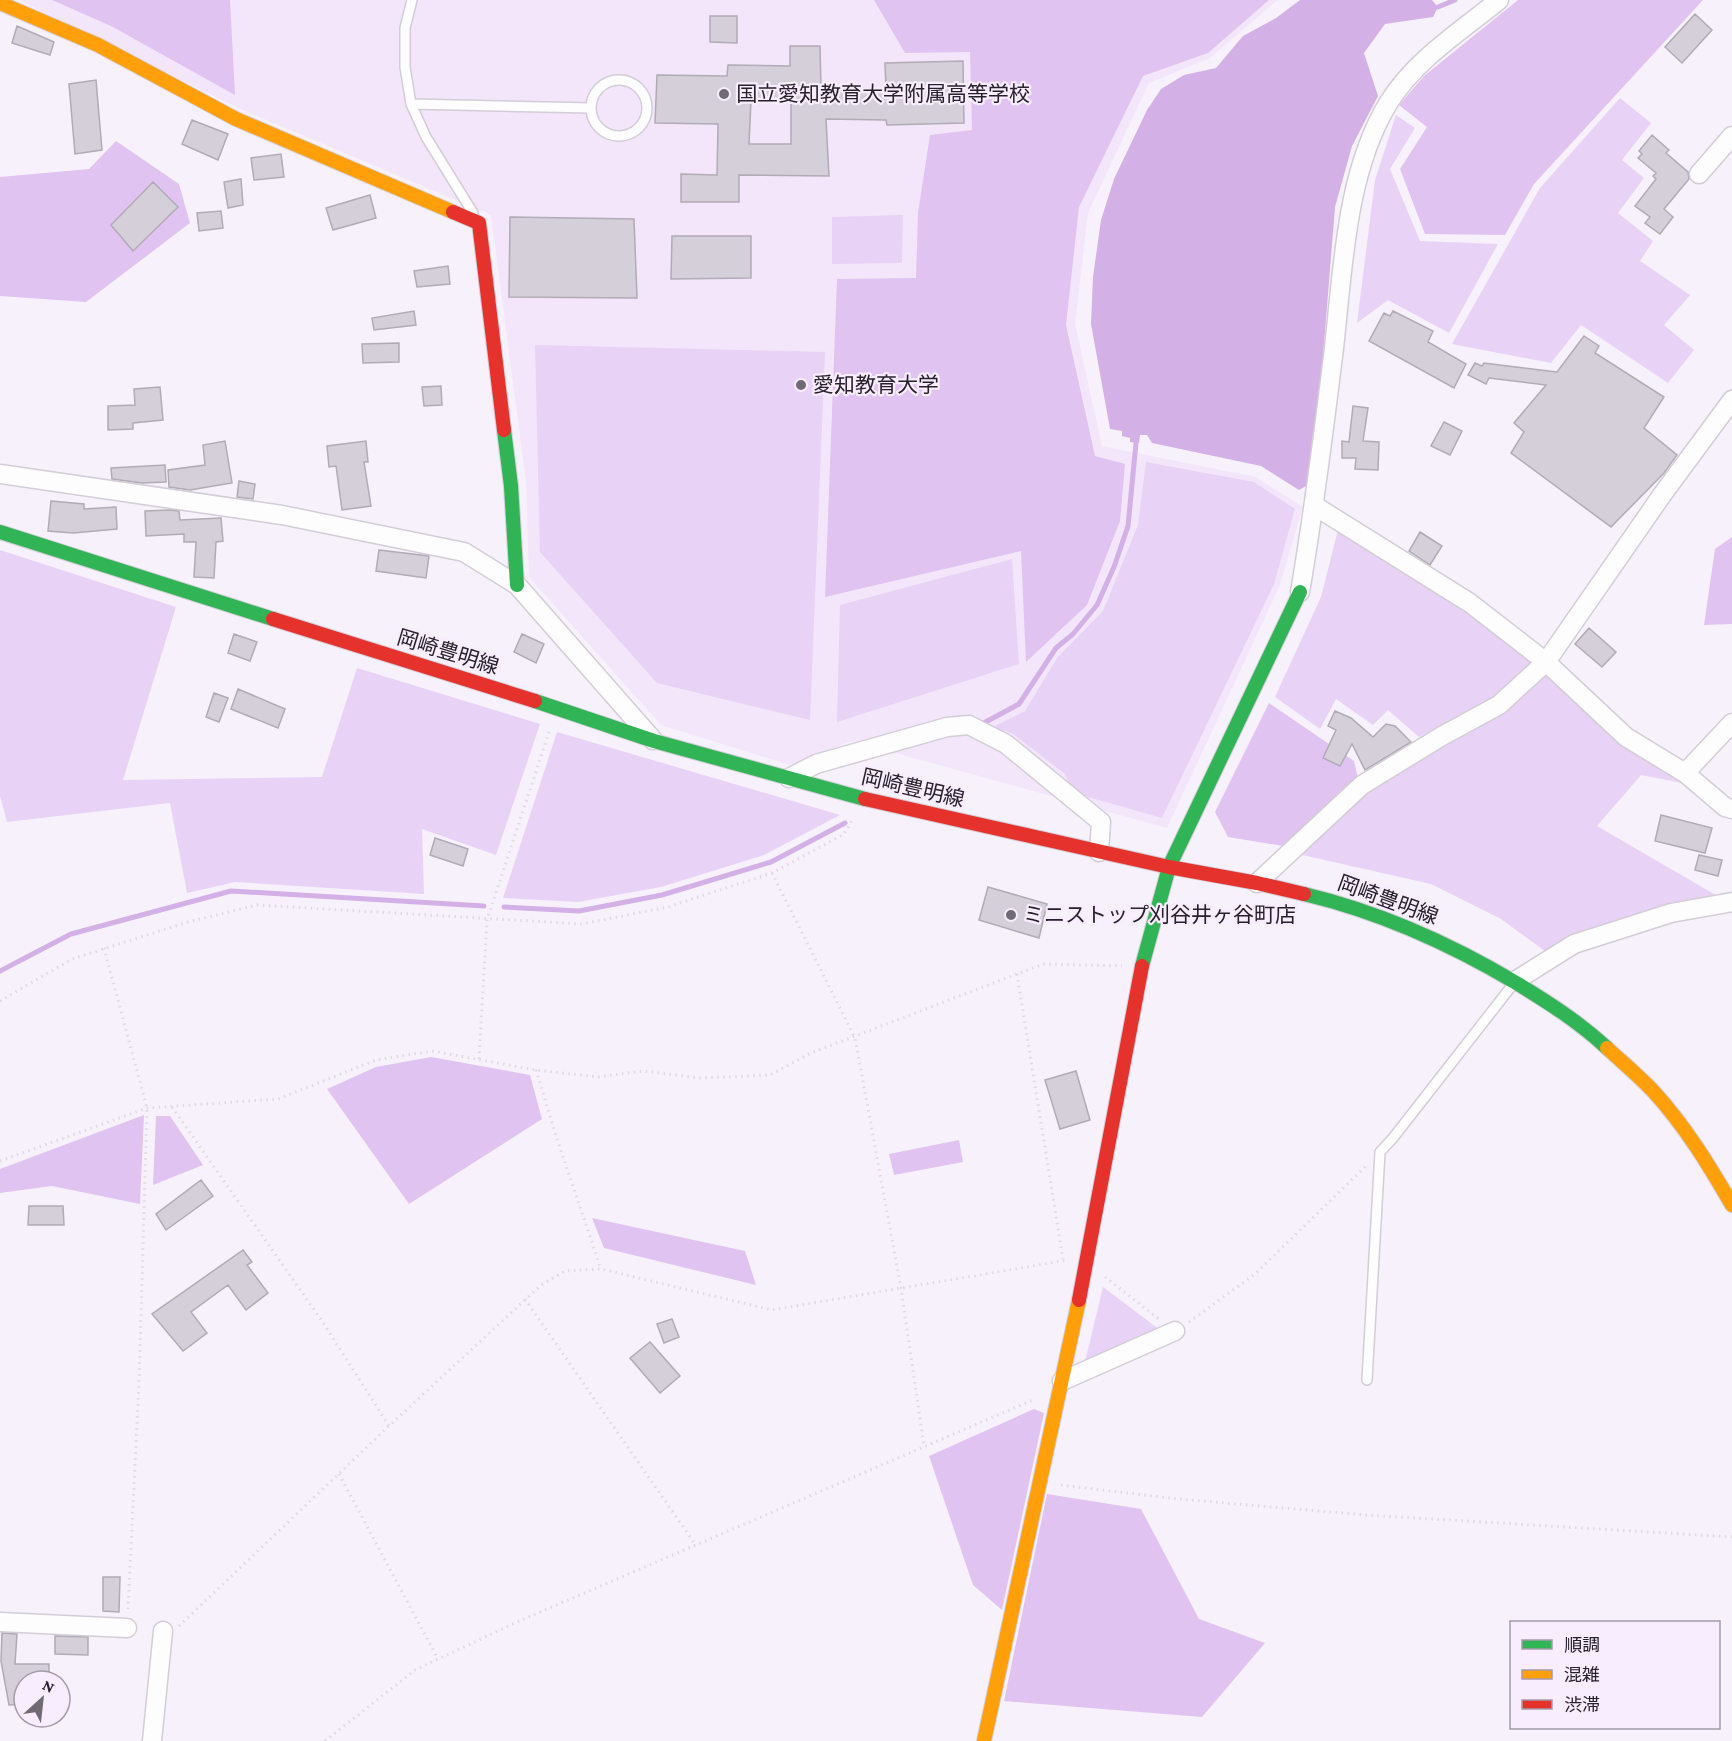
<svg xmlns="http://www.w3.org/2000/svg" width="1732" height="1741" viewBox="0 0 1732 1741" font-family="'Crimson Pro','Noto Sans JP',serif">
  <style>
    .built { fill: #f3e6fa }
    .green { fill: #e8d2f5 }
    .forest { fill: #e0c3f0 }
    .water { fill: #d3b0e6 }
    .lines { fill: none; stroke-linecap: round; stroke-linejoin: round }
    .stream { stroke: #d3b0e6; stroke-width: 5 }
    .building { fill: #d5cfd9; stroke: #b1abb5; stroke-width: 1.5; fill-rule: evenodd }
    .lane-casing { stroke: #d3cdd7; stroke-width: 12 }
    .street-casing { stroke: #d3cdd7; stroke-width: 21 }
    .fast-casing { stroke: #d3cdd7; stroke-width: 16 }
    .slow-casing { stroke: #d3cdd7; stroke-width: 16 }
    .jam-casing { stroke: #d3cdd7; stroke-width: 16 }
    .path { stroke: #dddbde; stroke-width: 3; stroke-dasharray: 1.5 4.5; stroke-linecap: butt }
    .lane { stroke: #fefdfe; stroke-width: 9 }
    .street { stroke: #fefdfe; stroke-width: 18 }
    .fast { stroke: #30b455; stroke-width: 14 }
    .slow { stroke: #ff9f0a; stroke-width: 14 }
    .jam { stroke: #e5322d; stroke-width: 14 }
    .poi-dot { fill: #706a74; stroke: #f8edff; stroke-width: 2 }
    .labels { text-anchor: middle; stroke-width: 4.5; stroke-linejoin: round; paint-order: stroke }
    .poi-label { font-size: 21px; fill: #27212b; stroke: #f8edff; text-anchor: start }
    .street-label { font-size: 21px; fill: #27212b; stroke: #f8edff }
  </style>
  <rect width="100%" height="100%" fill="#f7f1fb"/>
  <path class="built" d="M19,0H1278L1210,58L1149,83L1088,213L1075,324L1102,446L1256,477L1303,507L1280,585L1167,828L852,741L790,765L661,725L529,577L526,482L491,215L238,108Z"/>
  <path class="green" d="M1620,98L1651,123L1622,160L1644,178L1618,213L1653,241L1640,261L1690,295L1664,325L1694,350L1668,383L1581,325L1551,363L1452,344L1540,188Z
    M1396,115L1415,128L1390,169L1420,241L1498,244L1449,333L1388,300L1357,323L1375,180Z
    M903,215L902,263L832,264V217Z
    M535,345L825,352L810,720L657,683L540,552Z
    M1146,462L1254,482L1295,509L1274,584L1162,818L1074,793L1065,774L1013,734L993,727L1025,711L1057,658L1103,611L1138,525Z
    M1338,530L1463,608L1533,663L1494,697L1419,737L1388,710L1373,725L1336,699L1320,729L1275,697L1321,597Z
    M0,550L176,607L123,780L322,777L357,668L540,724L496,855L422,829L424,894L235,882L187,893L170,803L7,822L0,796Z
    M1012,559L1019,664L837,722L840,605Z
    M1545,673L1621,745L1682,783L1641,775L1597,826L1719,897L1671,904L1569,935L1545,951L1501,919L1431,884L1298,854L1369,790L1502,713Z
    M557,732L840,815L764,855L661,887L578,902L503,898Z
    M1103,1287L1160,1330L1085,1362Z"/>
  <path class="forest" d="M52,0H230L235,95L111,26Z
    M874,0H1269L1208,53L1143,76L1079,207L1066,325L1095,456L1125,464L1120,521L1087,605L1026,662L1021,551L825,597L837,279L916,278L918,213L930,135L972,130L970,52L905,53Z
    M1518,0H1703L1534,184L1505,235L1425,234L1400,169L1427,127L1399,105L1424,76Z
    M116,141L179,184L190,223L86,302L0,296V177L89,169Z
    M1732,537V624L1704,625L1715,549Z
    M1269,703L1354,761L1358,778L1283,846L1228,837L1215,812Z
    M431,1057L530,1075L542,1119L409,1204L327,1089L376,1067Z
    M144,1115L140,1204L52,1186L0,1193V1169Z
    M156,1116H170L203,1165L153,1185Z
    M959,1140L963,1162L894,1175L889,1154Z
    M592,1218L745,1251L756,1285L604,1248Z
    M1034,1409L1044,1413L1002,1610L973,1585L929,1456Z
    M1047,1494L1141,1509L1199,1619L1265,1643L1202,1717L1004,1701Z"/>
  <path class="water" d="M1300,0H1432L1438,7L1433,17L1385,24L1364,53L1378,96L1352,146L1335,207L1313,482L1299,490L1261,466L1152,443L1147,435H1140L1139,443L1130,442V438L1122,436V431L1110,429L1091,324L1093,277L1101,220L1114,179L1147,110L1161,89L1184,75L1216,68L1243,36L1276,18Z"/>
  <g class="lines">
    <path class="stream" d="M1438,7L1455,0
      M980,725L1019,704L1056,648L1073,634L1097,605L1114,567L1128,526L1136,443
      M504,907L579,911L662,895L771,862L845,823
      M0,971L71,934L231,891L484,906"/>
  </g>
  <path class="building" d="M1695,14L1712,30L1682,63L1665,47Z
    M710,16H737V43L710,42Z
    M17,26L54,42L50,55L12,43Z
    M790,46H820L821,87L886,89L885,63L963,61L964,123L887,125L886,120L826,119L829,176L739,175V202H681V174L717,175L718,124L655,123L657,75L727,76L728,65L790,66ZM751,100L791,101V144H749Z
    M96,80L102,150L75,154L69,84Z
    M192,120L228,134L218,160L182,144Z
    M1652,135L1669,150L1666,153L1688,172L1689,179L1664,209L1673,217L1660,234L1645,223L1650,217L1635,206L1656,179L1653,176L1656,173L1638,158L1642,154L1639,151Z
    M281,154L284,177L254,180L251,158Z
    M241,179L243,205L228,208L224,182Z
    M153,182L178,207L133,251L111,225Z
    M370,195L376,218L333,230L326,208Z
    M221,211L223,228L199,231L197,213Z
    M510,217L634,219L637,298L509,297Z
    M672,236H751V278L671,279Z
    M448,266L450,284L417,287L414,271Z
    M414,311L416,325L374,330L372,318Z
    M1393,311L1433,331L1428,342L1466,364L1454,388L1369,341L1384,313L1390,316Z
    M1584,336L1599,346L1595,353L1664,397L1644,428L1677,455L1664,473L1611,527L1511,453L1524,432L1514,423L1546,385L1489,378L1486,384L1468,375L1475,363L1482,366L1484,363L1557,372Z
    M399,343V362L363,363L362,344Z
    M441,386L442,405L424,406L422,387Z
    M160,387L163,420L133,423V429L108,430V406L135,405L134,389Z
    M1353,406L1368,408L1363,441L1379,442L1378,470L1355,469L1356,458H1342V441L1349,442Z
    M1444,422L1462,431L1450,455L1431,446Z
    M225,441L232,483L190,490L169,487L168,470L205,465L203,445Z
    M366,441L368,462H364L371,506L342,510L336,466L329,467L327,446Z
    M165,465L166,482L142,483L112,479L111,468Z
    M239,481L255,484L253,499L237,497Z
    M51,501L84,504V509L116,507L117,529L73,533L48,531Z
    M170,510L179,511L180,520L221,518L223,541L216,542L214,578L194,577L196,542H184V534L146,536L145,511Z
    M1420,532L1442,546L1430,565L1409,551Z
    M379,550L429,556L426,578L376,571Z
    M1589,628L1616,652L1602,667L1575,644Z
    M234,634L257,642L250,661L228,653Z
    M522,634L544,644L536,663L514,652Z
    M238,689L285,709L278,728L231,709Z
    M214,693L228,698L219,722L206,717Z
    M1335,711L1351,718L1373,737L1386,724L1395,726L1411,742L1365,770L1352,744L1340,766L1323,758L1336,730L1328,726Z
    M1661,815L1712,828L1705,853L1655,841Z
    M435,838L468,849L463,866L430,855Z
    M1699,855L1722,860L1718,876L1695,870Z
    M988,887L1047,904L1039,938L979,920Z
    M1076,1071L1090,1120L1060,1129L1045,1080Z
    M201,1180L213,1196L166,1230L156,1214Z
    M29,1206H63L64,1225H28Z
    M243,1250L252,1262L247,1265L268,1293L246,1310L228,1285L191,1312L207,1333L183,1351L152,1314Z
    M672,1319L679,1337L664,1343L657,1324Z
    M650,1342L680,1376L660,1393L630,1358Z
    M103,1577H120L119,1612L103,1611Z
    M2,1633L17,1634L15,1664H49V1681H22L24,1704L9,1705L1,1661Z
    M55,1636L88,1637V1655L55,1654Z"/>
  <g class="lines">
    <g class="lane-casing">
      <path id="lane" d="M412,0L405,28V67L411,104L426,137L473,213
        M591 108a28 28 0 1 1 56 0a28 28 0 1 1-56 0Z
        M411,104L591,108
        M1367,1380L1380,1152L1393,1138L1514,983"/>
    </g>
    <g class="street-casing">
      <path id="street" d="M1699,174L1732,136
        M0,474L282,515L464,552L517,585L653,740
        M1315,506L1470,603L1546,662L1626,737L1685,773L1725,807L1732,809
        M1300,592C1314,511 1324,430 1334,348C1343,268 1346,171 1389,102C1415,60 1461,31 1499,0
        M1685,773L1732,723
        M789,778L816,764L947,727L969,725L1006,744L1101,822L1099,852
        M1257,883L1362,785L1442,736L1499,705L1546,662L1662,495L1732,400
        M1515,981L1574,944L1671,913L1732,902
        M1062,1381L1175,1331
        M0,1622L127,1628
        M152,1741L163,1631"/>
    </g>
    <g class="fast-casing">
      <path id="fast" d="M504,430L511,486L517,585
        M0,532L273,619
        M535,701L654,741L865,799
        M1304,894C1380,912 1451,944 1518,984C1549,1003 1579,1022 1607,1048
        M1142,966L1169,867L1300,592"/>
    </g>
    <g class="slow-casing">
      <path id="slow" d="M0,3L98,45L236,119L453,212
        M1607,1048C1622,1062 1639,1076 1654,1092C1685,1126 1709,1165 1732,1205
        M984,1741L1079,1300"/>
    </g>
    <g class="jam-casing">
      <path id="jam" d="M453,212L479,223L504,430
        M273,619L535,701
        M865,799L1169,867L1257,883L1304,894
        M1079,1300L1142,966"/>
    </g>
    <path class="path" d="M772,873L855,1038L901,1288L924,1446
      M104,948L147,1108L139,1383L128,1609
      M1017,974L1063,1259
      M0,1001L72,959L188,922L257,905L582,924L668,907L772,873L844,834L853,819
      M479,1059L487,920L550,729
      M536,1070L556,1136L601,1269
      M172,1107L322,1321L389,1426
      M0,1161L147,1108L278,1099L376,1060L432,1051L536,1070L598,1077L643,1071L700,1078L770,1075L811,1053L1043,964L1122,966
      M1105,1277L1159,1319
      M525,1299L695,1544
      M1189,1322L1255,1274L1366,1166
      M339,1474L438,1659
      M1061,1485L1178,1499L1366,1515L1732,1537
      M179,1626L389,1426L541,1285L565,1271L601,1269L772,1310L1068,1260
      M325,1741L415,1670L517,1622L1035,1399"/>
    <use href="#lane" class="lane"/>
    <use href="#street" class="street"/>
    <use href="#fast" class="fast"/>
    <use href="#slow" class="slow"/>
    <use href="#jam" class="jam"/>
  </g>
  <g class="poi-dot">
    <circle cx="724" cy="94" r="6"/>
    <circle cx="801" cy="385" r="6"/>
    <circle cx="1011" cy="915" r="6"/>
  </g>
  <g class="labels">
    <g class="poi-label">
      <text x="736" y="101">国立愛知教育大学附属高等学校</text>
      <text x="813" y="392">愛知教育大学</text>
      <text x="1023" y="922">ミニストップ刈谷井ヶ谷町店</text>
    </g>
    <g class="street-label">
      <text transform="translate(448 652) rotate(17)" y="7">岡崎豊明線</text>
      <text transform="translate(913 788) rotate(13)" y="7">岡崎豊明線</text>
      <text transform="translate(1388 900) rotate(20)" y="7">岡崎豊明線</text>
    </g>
  </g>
  <rect x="1510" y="1621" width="210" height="108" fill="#f8edff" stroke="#a49baa" stroke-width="1.5"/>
  <rect x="1522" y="1640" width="30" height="9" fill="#30b455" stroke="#a49baa" stroke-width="1.5"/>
  <text x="1564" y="1651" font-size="18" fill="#27212b">順調</text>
  <rect x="1522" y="1670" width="30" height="9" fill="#ff9f0a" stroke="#a49baa" stroke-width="1.5"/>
  <text x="1564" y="1681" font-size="18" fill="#27212b">混雑</text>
  <rect x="1522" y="1700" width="30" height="9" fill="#e5322d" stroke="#a49baa" stroke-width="1.5"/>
  <text x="1564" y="1711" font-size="18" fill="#27212b">渋滞</text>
  <g transform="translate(42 1699) rotate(27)"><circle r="28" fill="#f8edff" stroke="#a49baa" stroke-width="1.5"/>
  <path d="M0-4.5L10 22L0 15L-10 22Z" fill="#706a74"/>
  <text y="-9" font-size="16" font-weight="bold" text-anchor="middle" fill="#27212b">N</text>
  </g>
</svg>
